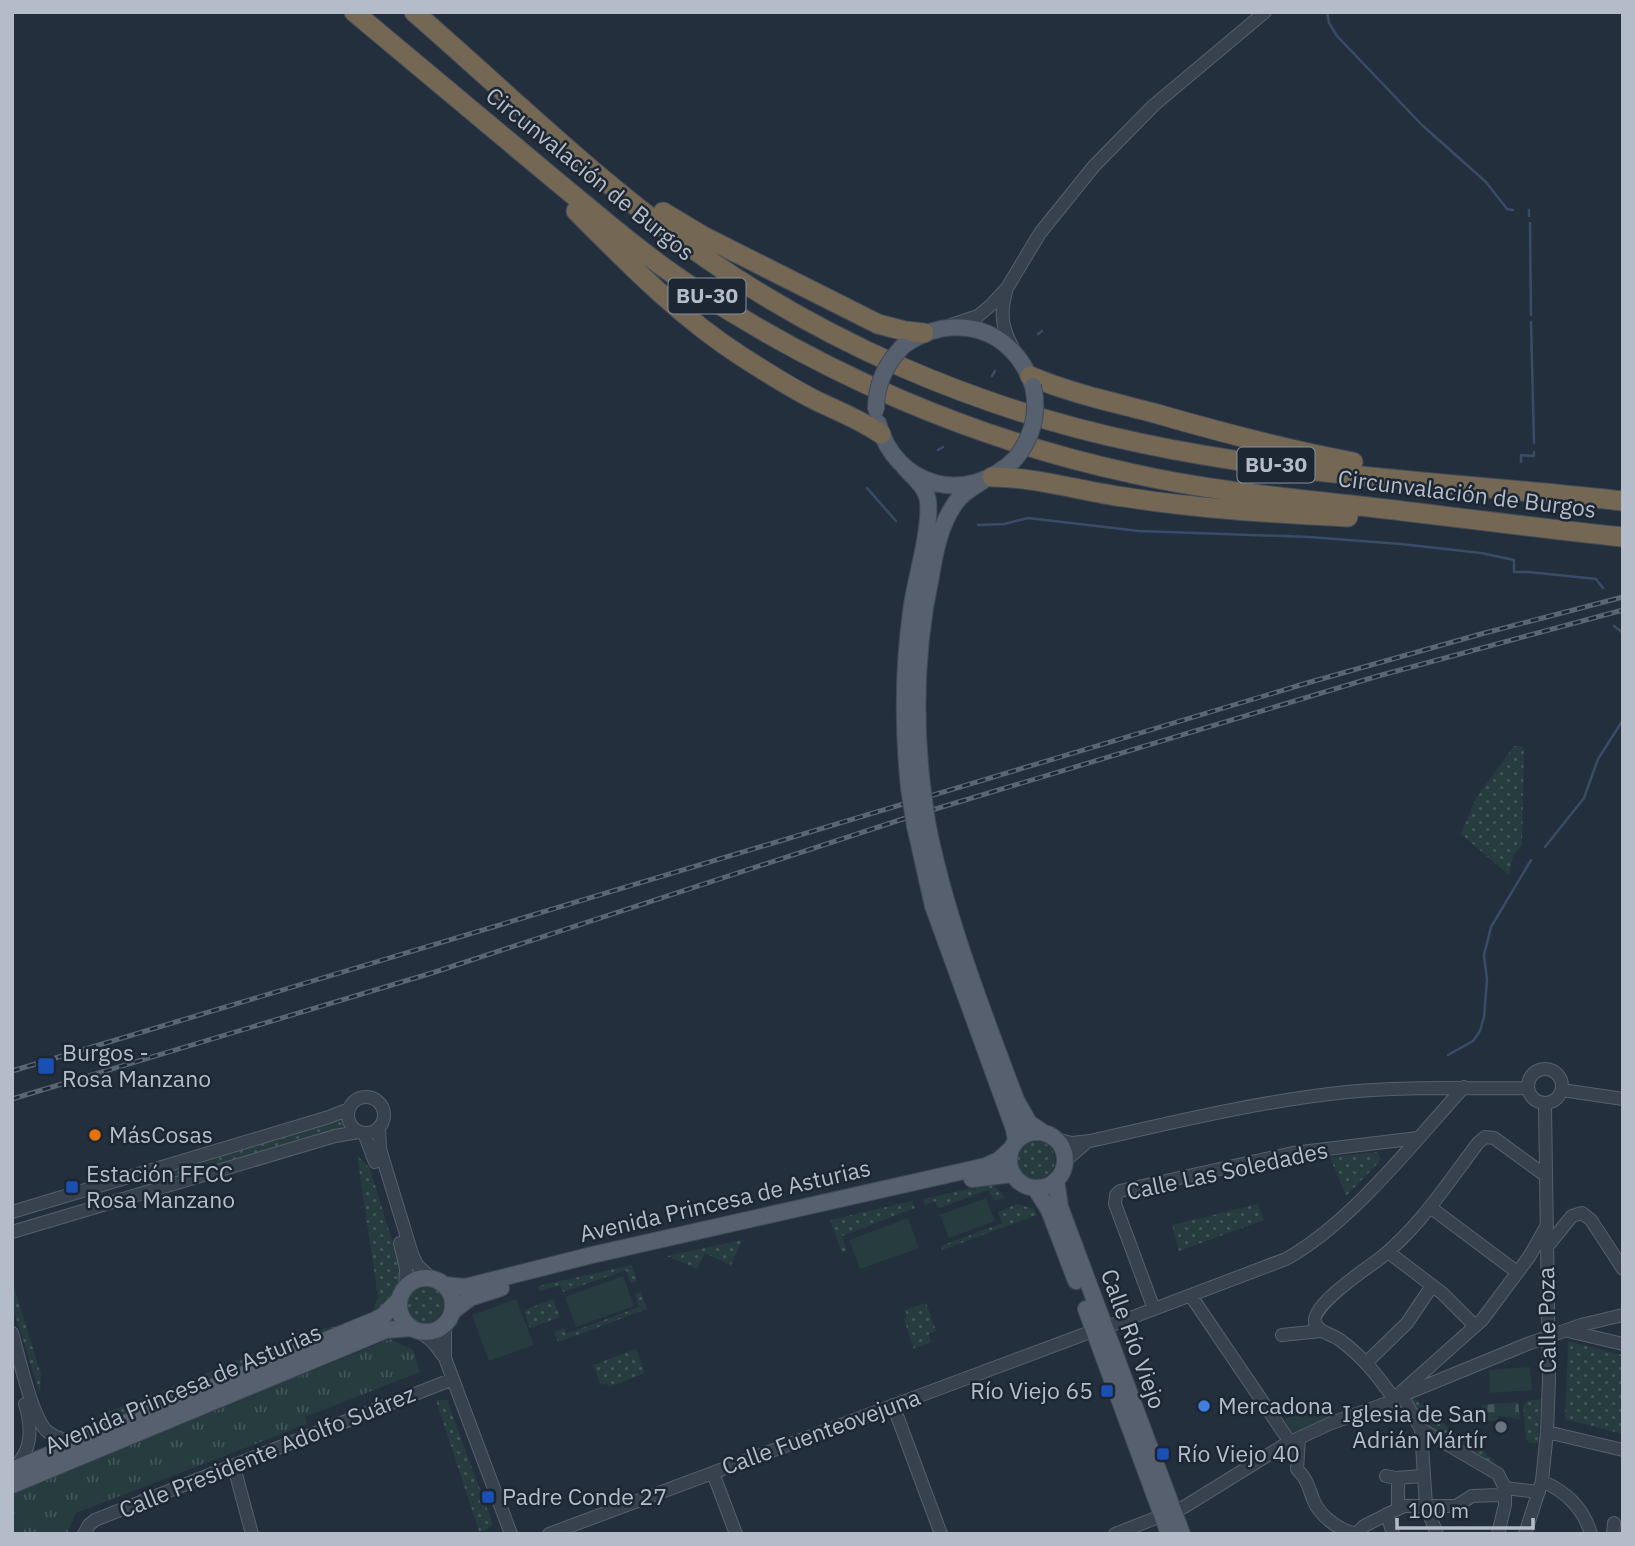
<svg xmlns="http://www.w3.org/2000/svg" width="1635" height="1546" viewBox="0 0 1635 1546" font-family="'IBM Plex Sans',sans-serif">
  <style>
    .grass { fill: url(#grass-dots) }
    .cemetery { fill: url(#cemetery-stones) }
    .park { fill: url(#park-tufts) }
    .pitch { fill: #263c3f }
    .lines { fill: none; stroke-linecap: round; stroke-linejoin: round }
    .stream { stroke: #394c67; stroke-width: 2.5 }
    .minor-casing { stroke: #565f6c; stroke-width: 14 }
    .major-casing { stroke: #414a57; stroke-width: 18 }
    .highway-casing { stroke: #434c59; stroke-width: 21 }
    .minor { stroke: #38414e; stroke-width: 12 }
    .major { stroke: #56606e; stroke-width: 16 }
    .highway { stroke: #746855; stroke-width: 19 }
    .rail-casing { stroke: #5a6575; stroke-width: 5 }
    .rail { stroke: #1d2633; stroke-width: 2.5; stroke-dasharray: 8; stroke-linecap: butt }
    .major-bridge-casing { stroke: #414a57; stroke-width: 18; stroke-linecap: butt }
    .major-bridge { stroke: #56606e; stroke-width: 16 }
    .transit-dot { fill: #1a4fb4; stroke: #1d2633; stroke-width: 2.5 }
    .food-dot { fill: #e8710a; stroke: #1d2633; stroke-width: 2.5 }
    .shop-dot { fill: #3f7fe0; stroke: #1d2633; stroke-width: 2.5 }
    .worship-dot { fill: #6b7280; stroke: #1d2633; stroke-width: 2.5 }
    .labels { text-anchor: middle; stroke-width: 5; stroke-linejoin: round; paint-order: stroke }
    .shield { fill: #1d2633; stroke: #878f9c; stroke-width: 2 }
    .shield-label { font-size: 21px; font-weight: bold; fill: #b4bcc9 }
    .street-label { font-size: 23px; fill: #b4bcc9; stroke: #1d2633 }
    .poi-label { font-size: 23px; fill: #b4bcc9; stroke: #1d2633; text-anchor: start }
  </style>
  <defs>
    <pattern id="grass-dots" width="8" height="8" patternUnits="userSpaceOnUse" patternTransform="scale(1.75)"><rect width="8" height="8" fill="#263c3f"/><path d="M2 2h.1M6 6h.1" fill="none" stroke="#435659" stroke-width="1.8" stroke-linecap="round"/></pattern>
    <pattern id="cemetery-stones" width="16" height="16" patternUnits="userSpaceOnUse" patternTransform="scale(1.75)"><rect width="16" height="16" fill="#263c3f"/><path d="M2 7V4a2 2 0 0 1 4 0v3zM10 15v-3a2 2 0 0 1 4 0v3z" fill="#435659"/></pattern>
    <pattern id="park-tufts" width="24" height="20" patternUnits="userSpaceOnUse" patternTransform="scale(1.75)"><rect width="24" height="20" fill="#263c3f"/><path d="M3 7l-1-3M5 7V3M7 7l1-3M15 17l-1-3M17 17v-4M19 17l1-3" fill="none" stroke="#435659"/></pattern>
  </defs>
  <rect width="100%" height="100%" fill="#242f3e"/>
  <path class="grass" d="M1514,746L1524,747L1522,845L1513,856L1509,875L1461,834L1476,798Z
    M341,1117L344,1129L142,1188L139,1178Z
    M1017 1160a19 19 0 1 1 38 0a19 19 0 1 1-38 0Z
    M1377,1152L1381,1160L1346,1196L1330,1157Z
    M357,1155L370,1169L401,1270C398,1292 385,1305 369,1319L378,1297Z
    M992,1184L1005,1197L994,1201L989,1190L938,1208L935,1201L925,1205L923,1199Z
    M912,1201L915,1208L842,1236L847,1251L842,1253L830,1220Z
    M1017,1204L1034,1209L1037,1215L942,1250L941,1246L1002,1223L998,1212Z
    M1258,1204L1264,1220L1179,1251L1172,1225Z
    M742,1240L731,1265L705,1253L697,1269L667,1256Z
    M632,1265L637,1281L631,1283L626,1270L563,1292L560,1285L540,1291L538,1286Z
    M12,1280L41,1375L40,1394L12,1305Z
    M406 1304a19 19 0 1 1 38 0a19 19 0 1 1-38 0Z
    M641,1292L647,1309L558,1342L554,1332L564,1328L566,1334L639,1307L635,1294Z
    M553,1299L560,1317L530,1328L524,1310Z
    M926,1303L936,1331L929,1334L931,1342L914,1349L904,1319L907,1317L905,1310Z
    M358,1322L198,1387L194,1378L306,1332Z
    M1568,1341L1623,1355V1434L1565,1419Z
    M636,1349L645,1373L609,1387L607,1383L601,1385L593,1365Z
    M183,1382L187,1392L105,1426L100,1415Z
    M1413,1397L1466,1443L1484,1449L1487,1456L1495,1460V1467L1423,1424L1409,1399Z
    M1541,1399L1538,1443H1530L1526,1439L1523,1406L1527,1401Z
    M436,1400H447L493,1525L484,1531H479Z"/>
  <path class="cemetery" d="M1518,1402L1520,1419L1498,1416V1421H1482V1405Z"/>
  <path class="park" d="M390,1339L413,1350L420,1372L305,1417L307,1424L76,1513L67,1534H12V1494Z"/>
  <path class="pitch" d="M986,1198L995,1221L949,1238L940,1215Z
    M908,1218L919,1248L860,1269L849,1240Z
    M623,1276L634,1306L576,1327L565,1297Z
    M516,1299L534,1345L489,1361L472,1315Z
    M1530,1367L1532,1390L1490,1393L1489,1370Z
    M1327,1402L1336,1419L1298,1433H1293L1284,1419Z"/>
  <g class="lines">
    <path class="stream" d="M1327,12L1329,23L1337,36L1422,125L1486,182L1507,209L1513,210
      M1529,210V216
      M1530,223L1531,315
      M1531,322L1534,443
      M1038,334L1042,331
      M992,376L995,371
      M938,450L943,447
      M1521,462V455L1534,456V452
      M867,488L896,521
      M978,525L1004,524L1028,518L1139,531L1309,537L1401,544L1481,553L1514,560V572H1529L1596,579L1603,588
      M1614,626L1623,633
      M1623,644V677
      M1545,847L1584,798L1598,759L1623,720
      M1448,1055L1473,1041L1480,1031L1484,1017L1487,980L1484,955L1491,927L1531,860"/>
    <g class="minor-casing">
      <path id="minor" d="M1006,292C1000,314 1002,328 1013,348
        M951,325L978,316L991,305L1007,288L1040,233L1094,166L1154,105L1265,12
        M1528 1086a17 17 0 1 1 34 0a17 17 0 1 1-34 0Z
        M1562,1090L1623,1099
        M348 1115a18 18 0 1 1 36 0a18 18 0 1 1-36 0Z
        M379,1127L380,1149L412,1254L417,1265L431,1278
        M364,1133L375,1162
        M1055,1139L1072,1143L1090,1141C1174,1122 1260,1101 1347,1092C1407,1086 1467,1089 1528,1088
        M1065,1161L1086,1143
        M1430,1207L1517,1272
        M12,1212L329,1117L349,1109
        M12,1232L335,1136L359,1132
        M400,1243L406,1269L405,1286
        M1546,1248L1572,1216L1582,1213L1591,1220L1623,1269
        M1388,1252L1442,1293L1475,1326
        M1191,1296L1290,1442
        M1154,1309L1115,1204L1116,1195L1120,1191L1293,1153L1418,1138
        M1104,1328L1286,1259C1352,1222 1413,1143 1464,1087
        M419,1331L433,1342L445,1358L511,1534
        M1568,1331L1623,1344
        M12,1333C19,1356 32,1419 48,1432C58,1440 68,1441 80,1440
        M1282,1335L1321,1331
        M445,1358V1324
        M1367,1362L1407,1323L1432,1286
        M1402,1396L1421,1429L1498,1474L1505,1488V1505L1498,1534
        M1398,1397L1530,1343L1581,1325L1623,1315
        M1394,1399C1378,1376 1363,1357 1340,1340C1332,1334 1318,1333 1315,1322C1311,1306 1364,1270 1378,1260C1419,1228 1447,1184 1478,1143L1485,1137L1494,1138L1546,1176
        M893,1405L941,1534
        M1421,1429L1426,1506L1437,1534
        M1547,1432L1623,1450
        M1299,1438L1297,1469C1307,1479 1308,1486 1313,1499C1319,1516 1339,1530 1356,1534L1364,1526L1404,1506H1456L1472,1496L1499,1495L1505,1488L1539,1492
        M234,1467L252,1534
        M14,1468C33,1450 32,1427 25,1404
        M713,1473L736,1534
        M1386,1476L1396,1478L1423,1476
        M1396,1478L1398,1483V1508
        M1542,1481C1566,1492 1583,1507 1591,1534
        M1387,1514L1393,1534
        M84,1534L89,1525L95,1520L453,1379
        M549,1534L1093,1331
        M1115,1534L1184,1507L1284,1445L1329,1424L1390,1402L1482,1320L1529,1257L1546,1227
        M1525,1534L1542,1481L1547,1432L1549,1379L1545,1104
        M1613,1534L1614,1523"/>
    </g>
    <g class="major-casing">
      <path id="major" d="M903,346C953,310 1013,327 1033,386
        M878,423C896,488 967,506 1015,459
        M904,467C913,477 926,487 928,501C931,531 915,580 911,612C903,670 903,729 909,788
        M922,785C914,715 916,645 931,576C935,552 940,526 954,505C961,494 972,488 983,481
        M927,822C946,918 982,1009 1016,1100L1029,1123L1044,1133
        M915,826L933,906L1014,1129L1016,1141
        M1009 1160a28 28 0 1 1 56 0a28 28 0 1 1-56 0Z
        M972,1179L1013,1174
        M1056,1180L1060,1207L1182,1534
        M1035,1188L1049,1210L1076,1281
        M399 1305a27 27 0 1 1 54 0a27 27 0 1 1-54 0Z
        M445,1285L465,1287L592,1255L986,1166L999,1160L1011,1149
        M1086,1309L1169,1534
        M453,1311L470,1298L501,1288
        M12,1470L375,1320L383,1316L398,1301
        M12,1485L386,1330L411,1328"/>
    </g>
    <g class="highway-casing">
      <path id="highway" d="M354,12C421,68 488,124 555,180C599,216 642,254 689,285C823,374 973,439 1130,473C1209,491 1289,498 1369,507C1454,517 1538,528 1623,537
        M414,12C504,90 590,175 686,244C822,342 977,409 1140,443C1299,477 1462,483 1623,501
        M576,211C628,263 679,316 741,356C766,372 792,389 819,402C840,412 861,420 881,434
        M663,212L703,236L878,324L905,331L924,333
        M1030,376C1070,393 1112,402 1154,413C1220,432 1286,450 1353,462
        M992,477C1036,477 1080,491 1124,497C1198,509 1273,513 1348,517"/>
    </g>
    <use href="#minor" class="minor"/>
    <use href="#major" class="major"/>
    <use href="#highway" class="highway"/>
    <g class="rail-casing">
      <path id="rail" d="M12,1071L1307,683L1481,634L1623,597
        M12,1099L435,972L912,816L1378,676L1623,610"/>
    </g>
    <use href="#rail" class="rail"/>
    <g class="major-bridge-casing">
      <path id="major-bridge" d="M876,410C876,384 885,365 903,346
        M1015,459C1033,437 1039,413 1033,386
        M922,785L927,822
        M909,788L915,826"/>
    </g>
    <use href="#major-bridge" class="major-bridge"/>
  </g>
  <g class="transit-dot">
    <rect x="37" y="1057" width="18" height="18" rx="3.5"/>
    <rect x="65" y="1180" width="14" height="14" rx="3.5"/>
    <rect x="1100" y="1384" width="14" height="14" rx="3.5"/>
    <rect x="1156" y="1447" width="14" height="14" rx="3.5"/>
    <rect x="481" y="1490" width="14" height="14" rx="3.5"/>
  </g>
  <circle class="food-dot" cx="95" cy="1135" r="7"/>
  <circle class="shop-dot" cx="1204" cy="1406" r="7"/>
  <circle class="worship-dot" cx="1501" cy="1427" r="7"/>
  <g class="labels">
    <g class="shield">
      <rect x="668.5" y="278.5" width="77" height="35" rx="5"/>
      <rect x="1237.5" y="447.5" width="77" height="35" rx="5"/>
    </g>
    <g class="shield-label">
      <text x="707" y="303">BU-30</text>
      <text x="1276" y="472">BU-30</text>
    </g>
    <g class="street-label">
      <text transform="translate(590 174) rotate(39)" y="8">Circunvalación de Burgos</text>
      <text transform="translate(1467 494) rotate(7)" y="8">Circunvalación de Burgos</text>
      <text transform="translate(1227 1171) rotate(-12)" y="8">Calle Las Soledades</text>
      <text transform="translate(725 1201) rotate(-13)" y="8">Avenida Princesa de Asturias</text>
      <text transform="translate(1547 1320) rotate(-91)" y="8">Calle Poza</text>
      <text transform="translate(1133 1339) rotate(70)" y="8">Calle Río Viejo</text>
      <text transform="translate(183 1389) rotate(-23)" y="8">Avenida Princesa de Asturias</text>
      <text transform="translate(821 1432) rotate(-20)" y="8">Calle Fuenteovejuna</text>
      <text transform="translate(267 1452) rotate(-22)" y="8">Calle Presidente Adolfo Suárez</text>
    </g>
    <g class="poi-label">
      <text x="62" y="1061">Burgos -<tspan x="62" dy="26">Rosa Manzano</tspan></text>
      <text x="109" y="1143">MásCosas</text>
      <text x="86" y="1182">Estación FFCC<tspan x="86" dy="26">Rosa Manzano</tspan></text>
      <text x="1093" y="1399" text-anchor="end">Río Viejo 65</text>
      <text x="1218" y="1414">Mercadona</text>
      <text x="1487" y="1422" text-anchor="end">Iglesia de San<tspan x="1487" dy="26">Adrián Mártír</tspan></text>
      <text x="1177" y="1462">Río Viejo 40</text>
      <text x="502" y="1505">Padre Conde 27</text>
    </g>
  </g>
  <rect width="1635" height="1546" fill="none" stroke="#b4bcc9" stroke-width="28"/>
  <path d="M1397 1518v10h136v-10" fill="none" stroke="#b4bcc9" stroke-width="3.5"/>
  <text x="1408" y="1518" font-size="21" fill="#b4bcc9" stroke="#1d2633" stroke-width="5" paint-order="stroke">100 m</text>
</svg>
